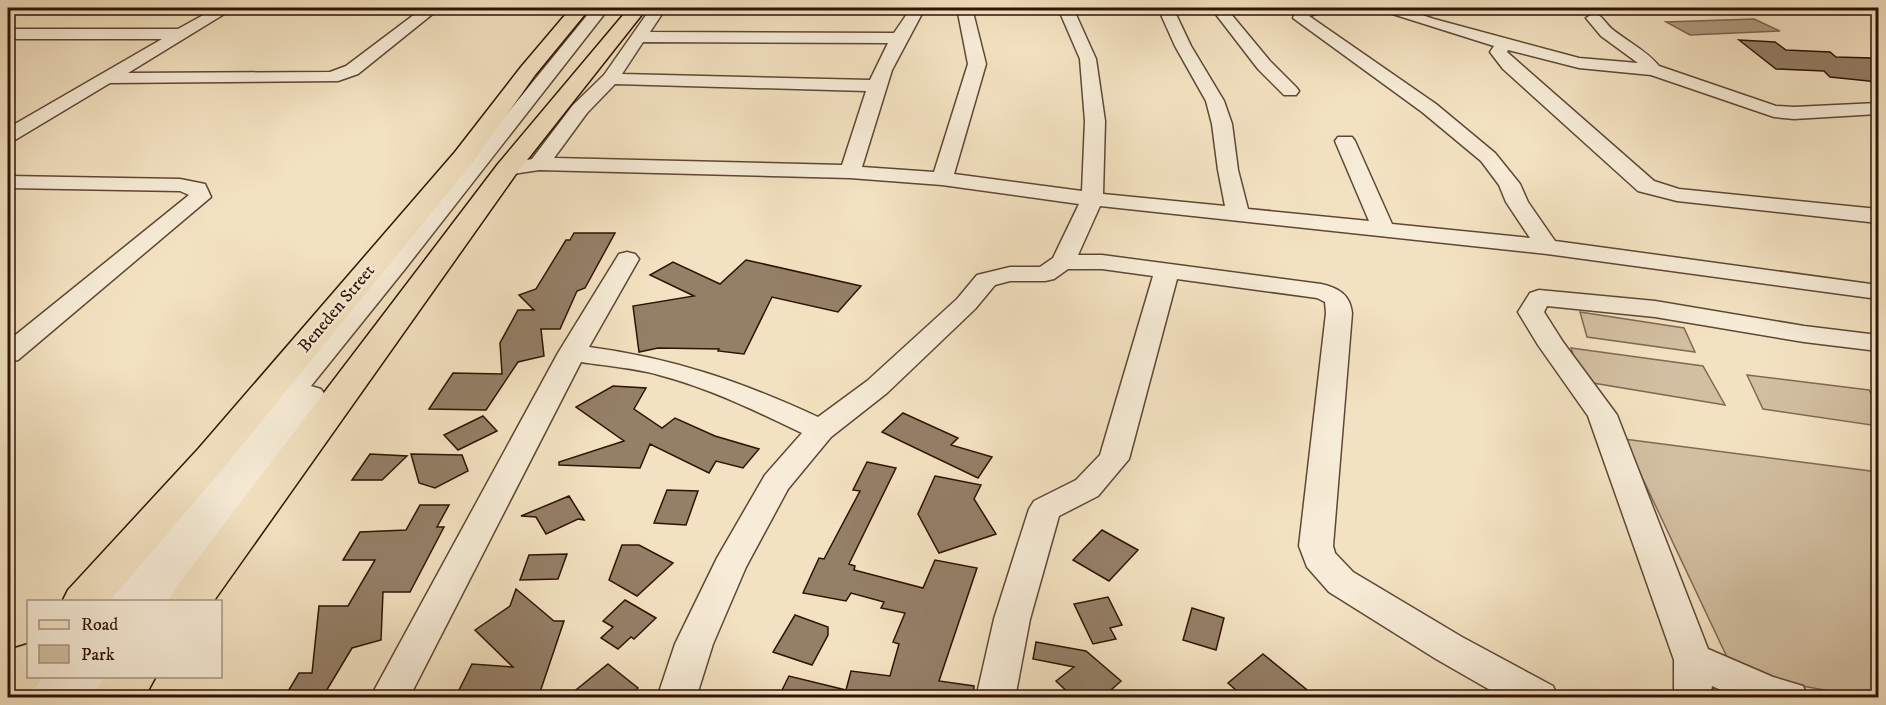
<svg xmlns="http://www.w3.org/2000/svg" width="1886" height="705" viewBox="0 0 1886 705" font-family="'IM FELL DW Pica',serif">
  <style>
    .green { fill: #d2bfa1; stroke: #806953; stroke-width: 1.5 }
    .water { fill: #b09c81; stroke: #7c654f; stroke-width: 1.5 }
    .building { fill: #947f67; stroke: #2e1305; stroke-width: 1.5 }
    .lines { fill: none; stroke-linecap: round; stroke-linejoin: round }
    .minor-casing { stroke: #5f4734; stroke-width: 3 }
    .major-casing { stroke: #2e1305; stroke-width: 3 }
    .minor { fill: #f7ecd7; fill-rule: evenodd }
    .major { fill: #f3e2c1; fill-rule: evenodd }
    .labels { text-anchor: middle; stroke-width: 4.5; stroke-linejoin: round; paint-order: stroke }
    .street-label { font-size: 18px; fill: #2e1305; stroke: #f7ecd7 }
  </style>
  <rect width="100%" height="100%" fill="#f3e2c1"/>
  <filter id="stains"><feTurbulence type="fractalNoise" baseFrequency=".00333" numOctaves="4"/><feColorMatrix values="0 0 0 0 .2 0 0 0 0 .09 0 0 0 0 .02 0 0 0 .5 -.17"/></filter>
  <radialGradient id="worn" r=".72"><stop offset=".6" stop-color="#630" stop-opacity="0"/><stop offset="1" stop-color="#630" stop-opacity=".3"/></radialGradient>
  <path class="green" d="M1580,312L1684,328L1695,352L1587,337Z
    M1571,348L1703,366L1725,405L1581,381Z
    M1747,375L1869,390L1878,404V426L1763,409Z
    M1624,439L1878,472V697H1864L1735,674Z"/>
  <path class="water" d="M1754,19L1780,31L1690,35L1666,22Z"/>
  <path class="building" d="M1739,40L1775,42L1786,50L1830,52L1836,57L1872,58L1878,63V82L1830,77L1824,71L1776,69Z
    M574,233H615L585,288L577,291L560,329H541L544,356L518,362L486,410L429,409L453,373L502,374L500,343L518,310H534L519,295L536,289L566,240H570Z
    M746,260L861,286L838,312L772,297L744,354L718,351L719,349L658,348L639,352L633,306L694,296L650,275L673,262L720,284Z
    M613,386L646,388L634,409L662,428L675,418L715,436L759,449L743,468L716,461L709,473L650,444L640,468L559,465V462L624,441L576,407Z
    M903,413L958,438L951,445L992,457L978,478L882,432Z
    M483,416L497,431L458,450L444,435Z
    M370,454L407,456L382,480H352Z
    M411,454L462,455L468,471L435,488L419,483Z
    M867,462L896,468L849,564L855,566L854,570L923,588L935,560L977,568L939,681L974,686L973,698H778L789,676L846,690L851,671L890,676L899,644L893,642L905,613L881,608L884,602L851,593L846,601L803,593L819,558L824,559L860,491L853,490Z
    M935,476L981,485L974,499L996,534L939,553L918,514Z
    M667,490L698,491L686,525L654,523Z
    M569,496L584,520L578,519L546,534L536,517L521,516Z
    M420,505H449L437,527H444L410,592H383L381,640L352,648L322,698H284L299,673H312L319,606H348L375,560H343L360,532L406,530Z
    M1102,530L1138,550L1109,581L1073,560Z
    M622,545H639L673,563L637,596L609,580Z
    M567,554L558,579L520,580L529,555Z
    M516,589L554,621H564L538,698H455L472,664L513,667L475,630L510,606Z
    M1108,597L1122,625L1110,628L1116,639L1093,644L1074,604Z
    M625,600L656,618L634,639L631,637L618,649L601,638L613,627L603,621Z
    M1192,608L1224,618L1216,650L1183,640Z
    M795,615L828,627V635L812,665L773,652Z
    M1036,642L1086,651L1121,681L1102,698H1074L1056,681L1074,667L1033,659Z
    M1263,654L1317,698H1245L1228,683Z
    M608,664L638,688L626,698H566Z"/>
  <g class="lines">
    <g class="minor-casing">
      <path id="minor" d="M8,8H17L14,11L8,13Z
        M216,8H234L128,73L330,72L346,66L423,8H440L358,74L338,81L110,83L15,140L8,142V128L162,39H8V29H178Z
        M593,8H609L405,269L311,386L321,389L325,395L321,401L168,602H97L102,592L389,259Z
        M651,8H666L650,32L894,33L911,8H925L892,70L862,167L934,172L968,64L957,8H972L986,64L954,174L1082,191L1085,121L1080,59L1058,8H1073L1096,59L1105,121L1103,194L1225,206L1218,170L1212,124L1206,101L1175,46L1158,8H1173L1191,46L1224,101L1232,124L1238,170L1248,209L1369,221L1335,141L1338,137H1352L1355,141L1392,224L1530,238L1506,202L1499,185L1481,161L1422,112L1293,18L1296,11L1307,8H1329L1327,11L1309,16L1436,104L1495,153L1520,184L1528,202L1555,241L1878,285V299L1547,254L1100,206L1078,255H1102L1321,284C1338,288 1350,294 1352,313L1333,546L1335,553L1353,572L1462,637L1553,686L1558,698H1504L1436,659L1329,592L1307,567L1299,546L1326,313L1325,302L1317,298L1177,279L1129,459L1098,496L1059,516L1030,619L1015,698H976L994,619L1029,509L1034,501L1076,480L1100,455L1153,276L1102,269H1068L1054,279L1045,281H1010L995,285L975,309L887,393L831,437L788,489L746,567L713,644L696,698H657L675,644L717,558L765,475L802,433C756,411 709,388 659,375C634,368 607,366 581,362L409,698H370L558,353L619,254L627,252L635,254L639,259L589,347C673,358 742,382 818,417L867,381L957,299L977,275L1010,267H1040L1053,258L1079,204L942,185L850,178L539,170L507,175L500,173L497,169L500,165L532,159L573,105L604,75ZM643,42L888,43L870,80L622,74ZM615,84L866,91L842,165L554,158L587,113Z
        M1211,8H1226L1270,61L1296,87L1299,91L1296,95H1284L1258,69Z
        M1380,8H1401L1434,19L1579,58L1638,63L1601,36L1586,18L1594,13C1602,15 1606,24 1612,29C1628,42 1646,50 1659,66L1776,106L1794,107L1878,103V114L1794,119L1774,117L1651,75L1579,68L1508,50L1507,52L1654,181L1679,189L1878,209V223L1677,201L1638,191L1503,69L1490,52L1494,46L1383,11Z
        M8,176L180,179L205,184L211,197L18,360L8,362V341L189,195L180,191L8,188Z
        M1539,290L1655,301L1804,326L1878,335V351L1804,342L1655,317L1547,306L1544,312L1563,342L1617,415L1708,649L1773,677L1803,686L1808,698H1739L1712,686L1710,698H1671L1674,691V660L1588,416L1538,345L1518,312L1530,293Z
        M29,676H106L93,698H16Z"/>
    </g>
    <g class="major-casing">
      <path id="major" d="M571,8H590L535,75L473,162L225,466L109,602H62L68,590L199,448L455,152L521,67Z
        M629,8H647L516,174L213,602H168L174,590L498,164Z
        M28,644V676H44L27,698H8V654L12,649Z
        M105,676H156L144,698H93Z"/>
    </g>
    <use href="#minor" class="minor"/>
    <use href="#major" class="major"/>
  </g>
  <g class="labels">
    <g class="street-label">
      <text transform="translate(336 308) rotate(-50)" y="6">Beneden Street</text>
    </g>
  </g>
  <rect width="1886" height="705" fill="none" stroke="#f3e2c1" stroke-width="30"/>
  <rect x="9" y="9" width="1868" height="687" fill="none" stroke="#2e1305" stroke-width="3"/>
  <rect x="15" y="15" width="1856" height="675" fill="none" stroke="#2e1305" stroke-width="1.5"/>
  <rect x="27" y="600" width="195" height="78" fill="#f7ecd7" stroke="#a79583" stroke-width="1.5"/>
  <rect x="39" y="620" width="30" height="9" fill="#f3e2c1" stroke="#a79583" stroke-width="1.5"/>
  <text x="81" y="630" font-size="18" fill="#2e1305">Road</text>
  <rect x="39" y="645" width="30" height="18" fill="#d2bfa1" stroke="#a79583" stroke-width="1.5"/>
  <text x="81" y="660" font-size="18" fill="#2e1305">Park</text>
  <rect width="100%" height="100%" filter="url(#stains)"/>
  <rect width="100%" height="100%" fill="url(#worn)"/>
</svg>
